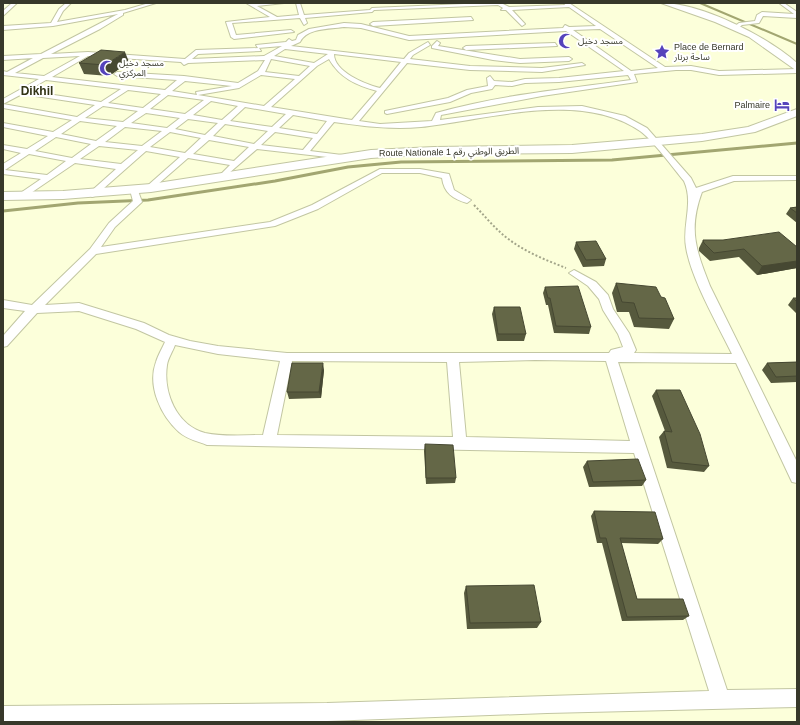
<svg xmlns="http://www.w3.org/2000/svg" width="800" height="725" viewBox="0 0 800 725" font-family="Helvetica,'Noto Sans Arabic',sans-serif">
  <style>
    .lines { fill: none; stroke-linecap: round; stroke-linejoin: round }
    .stream-far1 { stroke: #a2a671; stroke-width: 2 }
    .stream { stroke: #a2a671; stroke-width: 3 }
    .minor-casing { stroke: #c2c6a2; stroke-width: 2 }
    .trunk-casing { stroke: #c2c6a2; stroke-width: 2 }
    .path { stroke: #a3a58a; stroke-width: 2; stroke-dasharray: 2 2; stroke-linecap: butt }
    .minor { fill: #fff; fill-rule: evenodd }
    .trunk { fill: #fff; fill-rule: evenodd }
    .wall { fill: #56593d }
    .shaded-wall { fill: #464832 }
    .building { fill: #646747; stroke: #464832 }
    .labels { text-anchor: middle; stroke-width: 4; stroke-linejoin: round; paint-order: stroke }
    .far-poi-label { font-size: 9px; fill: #37382a; stroke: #fff; text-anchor: start }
    .far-street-label { font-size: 9px; fill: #37382a; stroke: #fff }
    .far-district-label { font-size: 12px; font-weight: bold; fill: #313315; stroke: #fff }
  </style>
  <rect width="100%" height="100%" fill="#fcffda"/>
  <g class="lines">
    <path class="stream-far1" d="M700,3L797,44"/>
    <path class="stream" d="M3,211L78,203L148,200L275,181L348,167L401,162L612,160L797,143"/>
    <g class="minor-casing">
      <path id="minor" d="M12,3H17L3,16V11Z
        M66,3H71L63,11L57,22L125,10L149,3H156L123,13V15L100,29L51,54L88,52L185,59L196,50L259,48L261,51L198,54L192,59L264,56L282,46L258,48L256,45L286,42L289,39L292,41L296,40L298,35L309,29L344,23L361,24L409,36L563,28L565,25L569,27L596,26L569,7L512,10L525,24L522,26L506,10H501L503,8L498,5L374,10L372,12L305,18L307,23L304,25L300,18L232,23L236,35L291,30L294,32L234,39L231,37L226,22L270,17L246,3H284L257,6L277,17L299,15L296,3H300L304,15L370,10L372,8L487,3H501L509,7L565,5L564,3H569L665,67L691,66L719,71L797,69V73L719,75L691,70H676L634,74L637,82L542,96L441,115L440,120L538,107L582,106L625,116L647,128L691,178L696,188L733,176H797V180L734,181L702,192C688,230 696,250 710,286L797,462V483L792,482L736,363L618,362L727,690L797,689V707L547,713L327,721L3,722V706L327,703L709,691L634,453L207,445C197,441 187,439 179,432C161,416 147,386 156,362C158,355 162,349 165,342L136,329L79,311L37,313L7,346L3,347V336L25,311L3,308V300L32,305L90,249L109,223L133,201L130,190L131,188H137L142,202L115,227L101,247L270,222L312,205L380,169H420L449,174L454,190L471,200L467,203C453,199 444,193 442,178L420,173H382L318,209L275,226L96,254L45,305L79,303L144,323L169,335L190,341L218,346L287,353H609L611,350L623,347L618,334L603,310L599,299L588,286L569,273L574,270L596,282L608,295L613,309L629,333L636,350L634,353L732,354C718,325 691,279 686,247C682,225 694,203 684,181C674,169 652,139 640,131C579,90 488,120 421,127C392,130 363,126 334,122L310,151L342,155L346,157L345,159L257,149L221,180L217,178L230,165L188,158L149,192L145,189L146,187L180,157L146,151L95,196L92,197L88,194L116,169L75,163L22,199L18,196L19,194L41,179L3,174V164L21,153L3,149V145L27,149L48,136L3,127V123L53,132L72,120L3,108V99L39,79L3,75V71L7,72L33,58L3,60V56L41,54L118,14L53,26L3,30V26L51,23L59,9ZM344,27L361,28L409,40L566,31L624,71L559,78L525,79L512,82L494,81L490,76L487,78L488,86L467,90L448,98L385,111V113L387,114L450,102L471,93L492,89L495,85L512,86L525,83L559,82L628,75L631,80C566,89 499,95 436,113L432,121L380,124L359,121L407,63L470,70L542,72L585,65L582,63L542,68L470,66L410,59L413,55L430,45L428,42L409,53L404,59L291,46L300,42C307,28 329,29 344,27ZM600,29L658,68L631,71L573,30ZM285,49L328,54L314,63L274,56ZM334,54L401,62L380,88C365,84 334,72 334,54ZM80,56L44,76L15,73L43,58ZM88,56L181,62L184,65L188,63L265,60L258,71L238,83L184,76L117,72L114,74L117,76L177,80L165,90L52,77ZM271,59L310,66L299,76L265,72ZM329,59C340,78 356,85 377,91L352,120L271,107L317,66ZM261,75L295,79L264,106L198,95L239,88ZM46,80L121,89L101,102L27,91ZM185,81L232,86L196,92L197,95L172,91ZM128,90L161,94L143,108L108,103ZM22,94L95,105L77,117L3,104ZM168,95L204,100L185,114L150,109ZM211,101L238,106L222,120L193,115ZM103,106L138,111L123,122L85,118ZM245,107L286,114L272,127L230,121ZM146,113L180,118L167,128L131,123ZM293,115L327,121L317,134L279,128ZM188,119L218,123L205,135L175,129ZM80,121L117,126L96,141L61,134ZM225,124L268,131L254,144L213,136ZM125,127L162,131L142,146L105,142ZM170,132L201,138L185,153L150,147ZM275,132L313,138L303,150L261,145ZM56,137L91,144L72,158L35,151ZM209,140L249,147L234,161L193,154ZM99,146L138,150L121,164L80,159ZM29,154L66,161L47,175L5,170ZM175,345L218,354L280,361L263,435C245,435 223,437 205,433C176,425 163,392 167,365C168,358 173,351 175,345ZM535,360L606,361L630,441L466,437L459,362ZM292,361L447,362L453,437L277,435Z
        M779,3H784L797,12V18L763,16L759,23L742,25L737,29L734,27L739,23L755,21L757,15L762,12L794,14Z
        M471,17L473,20L373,26L370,24L373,22Z
        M437,41L440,43L438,46L520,59L569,57L572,59L569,61L520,63L493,60L432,48V46Z
        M555,43L557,46L466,50L463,48L466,46Z"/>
    </g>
    <g class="trunk-casing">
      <path id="trunk" d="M661,3C702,3 766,36 797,63V71L749,37L715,22Z
        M797,109V116L755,132L702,141L572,153L434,154L371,158L151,192L63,199L3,200V192L63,191L151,184L371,150L434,147L572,145L702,134L748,127Z"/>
    </g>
    <path class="path" d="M474,205C483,214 491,224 500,232C518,249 543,259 566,268"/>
    <use href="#minor" class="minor"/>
    <use href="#trunk" class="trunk"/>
  </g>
  <path class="wall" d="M129,62L109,76L84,74L79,63Z
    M797,207V223L786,214L790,208Z
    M703,240L797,247V268L757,275L739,257L710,261L699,251V248Z
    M576,242L606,259L604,266L583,267L574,249Z
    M616,283L661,297L674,319L669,329L634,327L629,312H617L612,293Z
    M545,287L591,327L589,334L554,333L548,305H546L543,293Z
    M793,298H797V314L788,305Z
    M494,307L526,334L524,341H497L492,314Z
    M797,362V382L771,383L762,370L767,363Z
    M324,370L321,398L289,399L287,392Z
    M656,390L709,466L704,472L667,468L659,437L664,431H665L652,396Z
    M425,444L456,478L455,483L426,484L424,451Z
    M587,461L646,480L642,486L589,487L583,467Z
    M594,511L663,539L658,544L621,543L637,599L689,616L683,620L622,621L602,543H597L591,516Z
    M466,586L541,622L537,628L467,629L464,593Z"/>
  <path class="shaded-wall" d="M125,52L129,62L109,76L105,65Z
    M797,261V268L757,275L762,266Z
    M323,363L324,370L321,398L319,392Z"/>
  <path class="building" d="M101,50L125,52L105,65L79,63Z
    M797,207V213L790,208Z
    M779,232L797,247V261L762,266L744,249L714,253L704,243L703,240H723Z
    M596,241L606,259L586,260L576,242Z
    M616,283L656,287L661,297L665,298L674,319L639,318L634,303L622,302Z
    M578,286L591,327L556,326L550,298H548L545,287Z
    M793,298H797V302Z
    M494,307H520L526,334H498Z
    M797,362V376L776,377L767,363Z
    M292,363H323L319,392H287Z
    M656,390H680L700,434L709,466L672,462L664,431L672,432Z
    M425,444L453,445L456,478H426Z
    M638,459L646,480L593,482L587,461Z
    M594,511L655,512L663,539L620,538L637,599H683L689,616L627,617L606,538H600Z
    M534,585L541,622L470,623L466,586Z"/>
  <defs>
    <g id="mosque-bare" transform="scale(1.2)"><path d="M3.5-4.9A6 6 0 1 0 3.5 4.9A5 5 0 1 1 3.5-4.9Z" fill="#5543bb" stroke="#fff" stroke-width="2.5" paint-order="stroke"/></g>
    <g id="sight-bare" transform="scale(1.2)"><path d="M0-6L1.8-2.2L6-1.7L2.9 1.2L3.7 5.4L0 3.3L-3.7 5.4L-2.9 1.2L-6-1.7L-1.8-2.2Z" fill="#5543bb" stroke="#fff" stroke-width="2.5" paint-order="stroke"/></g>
    <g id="hotel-bare" transform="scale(1.2)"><path d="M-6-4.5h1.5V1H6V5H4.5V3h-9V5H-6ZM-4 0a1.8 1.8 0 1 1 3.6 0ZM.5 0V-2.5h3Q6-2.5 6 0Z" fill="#5543bb" stroke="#fff" stroke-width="2.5" paint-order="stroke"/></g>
  </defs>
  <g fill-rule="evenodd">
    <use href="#mosque-bare" x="566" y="41"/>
    <use href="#sight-bare" x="662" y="52"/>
    <use href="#mosque-bare" x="107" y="68"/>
    <use href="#hotel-bare" x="782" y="105"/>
  </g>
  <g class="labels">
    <g class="far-poi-label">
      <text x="578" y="44">مسجد دخيل</text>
      <text x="674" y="50">Place de Bernard<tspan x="674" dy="10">ساحة برنار</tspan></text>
      <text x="119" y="66">مسجد دخيل<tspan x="119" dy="10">المركزي</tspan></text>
      <text x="770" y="108" text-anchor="end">Palmaire</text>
    </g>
    <g class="far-street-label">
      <text transform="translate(449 152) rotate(-1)" y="3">Route Nationale الطريق الوطني رقم 1</text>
    </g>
    <g class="far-district-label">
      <text x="37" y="95">Dikhil</text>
    </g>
  </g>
  <rect width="800" height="725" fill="none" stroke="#37382a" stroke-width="8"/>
</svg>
